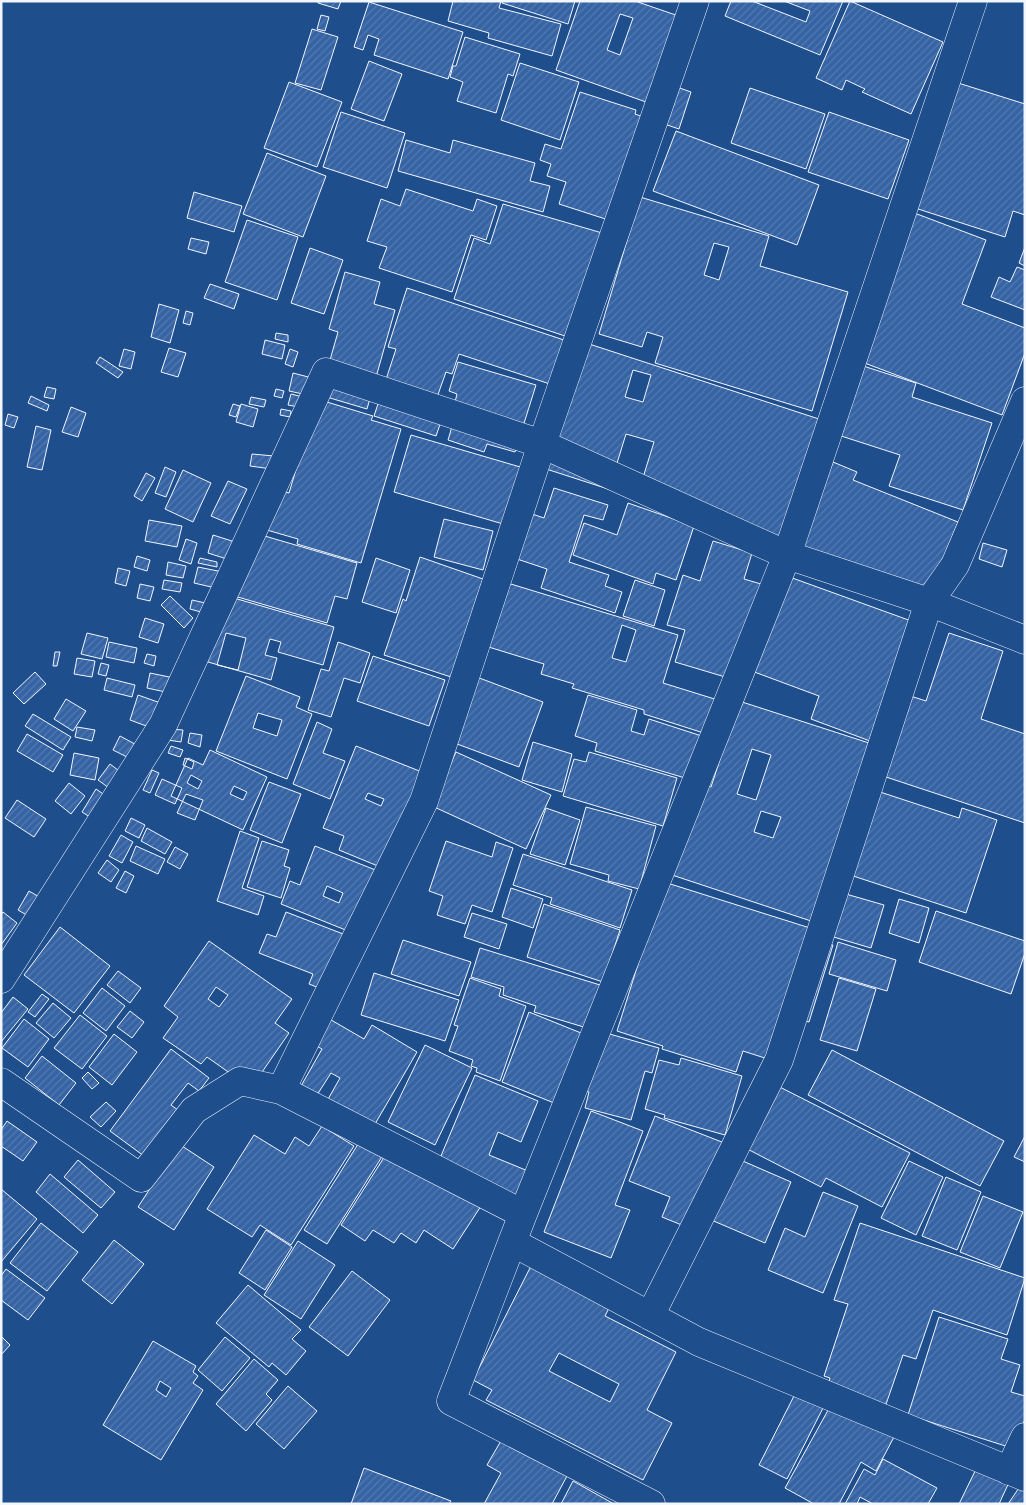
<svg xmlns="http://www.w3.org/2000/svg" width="1026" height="1505" viewBox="0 0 1026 1505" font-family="'IBM Plex Sans',sans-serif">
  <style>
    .building { fill: url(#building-hatch); stroke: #f2f6ff; fill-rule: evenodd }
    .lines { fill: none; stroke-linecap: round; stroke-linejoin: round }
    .street-casing { stroke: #f2f6ff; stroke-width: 29 }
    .street { stroke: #1f4e8c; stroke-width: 28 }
  </style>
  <defs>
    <pattern id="building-hatch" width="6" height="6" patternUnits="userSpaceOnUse" patternTransform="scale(1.25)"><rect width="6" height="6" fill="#3563a3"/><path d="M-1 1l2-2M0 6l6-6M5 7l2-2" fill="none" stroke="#537ab1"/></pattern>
  </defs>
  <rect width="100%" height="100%" fill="#1f4e8c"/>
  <path class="building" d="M318,1H341L338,9L318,3Z
    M453,1H501L499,8L561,24L552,56L488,38L489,33L448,21Z
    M502,1H575L568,24L502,3Z
    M580,1H635L696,22L674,86L691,92L679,129L641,116L646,102L556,70ZM620,14L633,18L620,55L607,50Z
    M731,1H752L806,22L810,11L784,1H843L820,55L725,16Z
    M850,1L943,42L911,114L862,92L865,89L846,80L842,90L816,78Z
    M369,2L463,32L448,79L374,55L379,39L368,35L363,50L354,47Z
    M321,15L329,17L325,31L317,29Z
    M312,29L338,37L321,90L295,83Z
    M465,37L520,54L513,76L508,74L496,113L457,101L463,82L450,77L453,66H456Z
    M369,61L402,74L384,121L351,109Z
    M520,63L579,82L560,140L501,120Z
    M289,82L342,102L317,167L264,148Z
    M955,82L1025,104V215L1013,211L1005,237L915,208Z
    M750,88L825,114L806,169L731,143Z
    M580,92L636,110L635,114L654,121L621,224L559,204L566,182L547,176L551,164L540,160L545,144L561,149Z
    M341,112L405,133L387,188L323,167Z
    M829,112L909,140L888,199L808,172Z
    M676,131L819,185L797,245L653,191Z
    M406,140L450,153L453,140L535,163L530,181L550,186L543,212L398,171Z
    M267,153L326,176L303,237L243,214Z
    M406,189L473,211L477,199L497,206L486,240L471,235L452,292L379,268L387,247L367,241L381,199L400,206Z
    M194,192L242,206L234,232L187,218Z
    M640,197L769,236L760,266L848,292L812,411L655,363L663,337L647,332L642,347L599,334ZM714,243L729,247L719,280L704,275Z
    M503,204L609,235L574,339L454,299L474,238L490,244Z
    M909,211L986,240L962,304L1025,328V353L1002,415L854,359Z
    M247,220L298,237L277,300L225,282Z
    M191,238L209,242L206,254L188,249Z
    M1025,247V266L1019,263Z
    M310,248L343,260L324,314L291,303Z
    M1017,267L1025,270V310L991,297L999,277L1010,282Z
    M345,272L380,282L374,304L395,310L367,409L320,395L338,332L329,329Z
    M210,284L239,294L234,309L204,298Z
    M407,288L573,343L559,387L459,354L452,374L446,372L436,400L447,404L436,436L374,416L396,349L388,347Z
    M159,304L179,310L170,343L151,337Z
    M186,311L193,313L190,325L183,323Z
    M276,333L288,335V342L275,339Z
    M265,340L285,345L282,359L262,354Z
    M580,341L822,420L778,556L704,520L540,467ZM626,434L654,442L641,484L613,476Z
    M169,348L186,353L178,377L161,372Z
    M124,349L135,352L131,369L119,366Z
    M290,349L298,352L293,367L285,364Z
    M100,357L123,372L118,378L96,363Z
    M458,362L536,385L515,452L487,444L484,452L448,440L459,403L455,402L457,394L449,391Z
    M857,364L916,383L912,397L992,423L963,510L889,486L900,455L835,434Z
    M633,370L651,375L643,402L625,397Z
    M293,373L316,379L312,396L289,391Z
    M47,387L56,389L54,399L44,397Z
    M276,389L284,391L282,398L274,396Z
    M291,394L311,399L309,409L288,405Z
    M31,396L49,405L47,411L28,403Z
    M251,397L266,400L264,407L249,404Z
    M317,399L373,416L371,420L401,429L361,563L297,544L298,539L260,528L272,488L289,493Z
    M233,404L240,406L236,417L229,415Z
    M241,404L258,409L253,427L236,422Z
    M71,407L86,413L78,437L62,432Z
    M281,409L291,411L290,417L280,415Z
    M8,414L18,417L14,428L5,425Z
    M36,426L51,430L42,470L27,467Z
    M411,435L527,469L510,526L394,492Z
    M252,454L274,456L272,469L250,466Z
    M833,462L857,472L853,480L958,522L922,612L794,560Z
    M165,467L176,472L166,497L155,493Z
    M183,470L211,483L193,522L165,509Z
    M146,473L155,478L142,501L134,496Z
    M228,481L247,489L230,524L211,516Z
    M554,488L608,505L603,520L584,515L569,562L609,575L605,586L622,592L615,613L541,588L547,569L505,555L520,510L544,518Z
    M628,503L694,526L676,580L656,573L653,584L573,555L584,523L617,535Z
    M444,519L493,531L483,570L434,557Z
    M149,520L182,526L177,547L145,541Z
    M251,532L357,563L347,599L335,596L327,623L224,593Z
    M213,535L235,542L230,560L208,553Z
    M186,539L197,543L191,564L179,560Z
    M713,541L752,553L744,579L761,584L732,679L675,662L685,630L667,625L683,575L700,581Z
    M983,543L1007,550L1002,567L979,559Z
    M137,556L150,560L147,571L134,567Z
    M420,557L483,579L451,677L384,655L403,599L406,601Z
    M200,558L217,562V567L198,563Z
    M376,558L410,570L396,613L362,602Z
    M168,562L186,566L183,578L166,575Z
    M198,567L223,572L220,589L194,583Z
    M118,568L130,571L126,586L115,583Z
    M784,575L914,622L870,741L811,719L819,696L749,670Z
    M164,580L182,583L180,592L162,589Z
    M635,580L665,590L654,626L623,616Z
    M501,581L678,635L663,683L721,701L710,735L644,714V710L572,688L574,684L541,674L544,664L482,645ZM622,625L636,630L626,662L612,658Z
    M140,584L154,587L150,601L137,598Z
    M220,594L334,627L323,665L278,652L281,642L270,639L265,655L277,658L271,680L201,660Z
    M170,596L193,618L184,628L161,605Z
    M192,600L210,604L208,614L190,609Z
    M145,618L164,624L158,643L139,637Z
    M87,633L108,638L102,659L81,654Z
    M226,633L246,638L238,670L217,665Z
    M949,633L1003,651L981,719L1025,734V823L874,773L901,693L926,701Z
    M109,642L137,648L134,663L106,657Z
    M338,642L370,653L360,683L344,678L331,717L308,710L321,669L329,671Z
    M55,652H60L57,666H53Z
    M147,654L156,656L154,666L144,663Z
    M373,656L445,680L429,726L357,701Z
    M77,658L95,661L92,677L74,674Z
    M101,663L109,665L106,676L98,674Z
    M35,672L46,684L24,704L13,693Z
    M150,673L179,679L175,694L147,688Z
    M246,676L300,697L296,707L312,714L287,779L216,751ZM258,713L282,720L277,736L253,728Z
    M474,676L543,702L519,767L449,741Z
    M107,678L135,685L132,697L104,690Z
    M138,695L169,706L160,731L130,720Z
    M588,695L637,710L631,731L644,735L649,719L708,738L695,781L595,751L597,743L575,736Z
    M66,699L86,711L73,731L54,719Z
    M739,701L869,743L811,921L672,875L702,783L711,787ZM752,749L771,755L756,800L737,794ZM761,811L781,817L773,838L754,832Z
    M33,714L71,737L63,750L25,726Z
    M317,722L332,729L323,753L345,761L330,799L293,784Z
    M77,727L95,730L92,741L75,737Z
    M170,729L183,730L181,742L168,740Z
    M190,733L202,735L200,747L188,743Z
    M27,734L63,755L53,772L17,751Z
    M120,736L144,749L137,762L113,750Z
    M533,742L572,754L562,792L522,780Z
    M171,746L183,750L180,757L168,753Z
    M356,746L422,772L390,871L339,850L344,836L323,828ZM368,793L384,799L381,806L365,799Z
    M210,750L267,777L243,830L171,796L188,758L203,765ZM234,786L247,792L243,800L230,794Z
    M456,752L551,795L526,849L432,806Z
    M589,752L677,778L663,826L563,796L574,759L586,762Z
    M74,753L99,758L95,780L70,775Z
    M185,758L194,762L192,769L183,765Z
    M110,764L131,780L120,796L98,780Z
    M152,770L159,773L150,793L143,790Z
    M191,775L202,781L198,789L187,783Z
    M162,779L182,788L175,804L155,795Z
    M269,782L301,794L282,843L250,830Z
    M69,783L85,796L71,814L55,801Z
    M868,788L959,818L962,808L997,820L966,913L841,872Z
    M96,789L112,800L98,822L82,812Z
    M186,794L203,800L195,820L177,813Z
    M17,800L46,819L34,837L5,818Z
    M586,807L656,826L639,889L608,881L609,875L570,864Z
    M546,808L580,820L565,865L530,854Z
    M131,818L145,825L139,838L125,831Z
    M147,828L172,842L165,854L141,841Z
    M240,831L259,838L242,888L264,896L258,915L217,901Z
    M121,835L133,842L122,863L109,856Z
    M262,841L289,850L284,866L290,868L281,898L247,887Z
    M446,841L492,857L496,842L513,848L492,912L472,905L465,924L437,915L443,896L429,891Z
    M136,846L165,859L158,874L130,861Z
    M315,846L383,873L358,935L281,904L290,881L300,885Z
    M175,847L188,854L180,869L167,862Z
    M523,854L632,890L620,928L550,904L552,898L513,885Z
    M107,860L119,870L111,882L98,873Z
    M125,871L134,876L126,893L116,888Z
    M664,882L810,928L806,937L833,945L809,1022L785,1015L771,1060L743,1051L736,1072L662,1049L663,1046L617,1031Z
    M327,886L343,893L339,903L323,896Z
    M511,888L543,899L533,928L502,917Z
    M832,890L884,905L871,948L820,933Z
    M29,891L53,905L42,924L18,910Z
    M899,899L929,908L919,943L889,933Z
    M544,904L620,930L603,982L527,957Z
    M936,911L1025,941V953L1011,994L919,962Z
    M3,912L17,923L1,945V915Z
    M286,912L351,937L329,992L309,984L313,974L259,953L267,934L276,937Z
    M472,913L507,924L499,949L464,937Z
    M60,927L110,966L74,1013L24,975Z
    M403,940L471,962L459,996L391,974Z
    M209,941L292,999L275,1023L289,1033L251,1088L207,1057L201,1064L163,1038L178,1017L164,1006ZM216,987L228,995L219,1007L208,999Z
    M838,942L896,960L887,991L829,974Z
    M480,948L600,985L587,1028L534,1012L536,1006L503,995L504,987L471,977Z
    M118,971L141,988L130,1003L107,985Z
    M374,973L459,1000L445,1041L361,1015Z
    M470,978L501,989L499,996L526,1006L500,1081L476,1072L477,1068L471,1066L473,1060L449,1051L458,1026L454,1025Z
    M839,978L876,989L857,1051L820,1040Z
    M102,988L125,1006L106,1031L83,1013Z
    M42,994L49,999L35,1017L28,1012Z
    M13,997L28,1009L1,1042V1013Z
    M53,1003L71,1018L54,1038L36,1023Z
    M130,1011L144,1022L132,1038L117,1027Z
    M529,1012L586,1035L559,1105L502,1082Z
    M80,1015L107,1036L82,1069L54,1048Z
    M326,1017L364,1039L372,1025L417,1052L375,1124L345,1107L343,1110L327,1101L340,1078L331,1073L317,1095L301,1086L322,1049L311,1043Z
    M24,1019L49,1039L28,1067L2,1048Z
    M606,1033L659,1048L652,1073L645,1071L631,1120L585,1108L589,1092L581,1090Z
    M114,1034L137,1052L112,1085L89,1067Z
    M425,1045L472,1068L435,1145L388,1122Z
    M171,1049L209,1078L199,1091L188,1083L171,1105L182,1113L148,1159L110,1131Z
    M832,1050L1004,1141L980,1186L808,1095Z
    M42,1056L76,1083L59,1105L25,1078Z
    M681,1058L742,1076L725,1135L664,1118L665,1115L645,1109L659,1060L679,1065Z
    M88,1072L99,1083L92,1089L82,1078Z
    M475,1075L538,1101L521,1142L498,1132L489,1155L528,1171L517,1196L438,1163Z
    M758,1076L910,1153L882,1207L826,1178L821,1187L726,1138Z
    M106,1102L116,1111L101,1127L90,1117Z
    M591,1111L643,1131L615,1205L630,1210L611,1258L544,1232Z
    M655,1116L727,1144L694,1230L662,1217L670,1197L629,1181Z
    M7,1121L37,1142L23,1161L1,1146V1130Z
    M322,1126L354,1146L291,1245L260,1225L252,1237L207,1209L254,1135L285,1154L295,1137L309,1146Z
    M1025,1136V1162L1014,1157Z
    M360,1141L383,1155L327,1244L304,1230Z
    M179,1144L214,1167L174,1230L138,1207Z
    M390,1148L481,1206L453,1249L424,1230L416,1243L401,1233L394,1243L373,1230L365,1241L341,1225Z
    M729,1155L791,1182L765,1243L702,1216Z
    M78,1160L115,1192L101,1208L64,1177Z
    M909,1161L943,1177L916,1235L881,1218Z
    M50,1174L98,1215L83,1233L36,1192Z
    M946,1177L981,1192L957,1250L922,1236Z
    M1,1189L37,1219L1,1262Z
    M823,1192L858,1206L823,1293L768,1270L785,1228L805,1237Z
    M983,1196L1023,1212L1000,1268L960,1252Z
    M41,1223L78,1252L47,1291L10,1263Z
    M860,1223L1025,1278L1007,1335L933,1310L916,1359L903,1355L884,1410L827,1390L830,1378L824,1376L848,1304L834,1300Z
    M266,1230L292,1247L265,1290L239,1273Z
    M114,1240L144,1264L112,1304L82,1280Z
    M298,1241L335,1265L301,1319L264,1295Z
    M531,1266L610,1306L605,1316L676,1352L647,1410L672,1423L643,1480L486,1400L492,1390L473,1380ZM559,1353L619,1384L610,1402L549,1371Z
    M6,1269L45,1298L28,1320L1,1300V1276Z
    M352,1271L390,1300L348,1356L309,1327Z
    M248,1285L301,1330L292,1339L306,1351L286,1375L272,1363L269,1367L216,1323Z
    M939,1317L1008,1339L1001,1359L1020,1365L1011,1392L1025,1396V1419L1015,1449L908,1415Z
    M1,1336L10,1345L1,1355Z
    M225,1337L250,1358L222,1391L198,1370Z
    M153,1341L196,1366L193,1372L198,1376L193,1383L203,1390L161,1460L103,1425ZM160,1381L171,1388L166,1397L156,1390Z
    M254,1359L278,1380L266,1394L272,1400L246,1431L216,1404Z
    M288,1386L317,1411L284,1449L256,1424Z
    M795,1394L823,1408L787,1479L759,1465Z
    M832,1403L894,1437L876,1471L861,1462L839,1504H814L785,1488Z
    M502,1439L567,1476L552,1504H484L501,1473L487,1465Z
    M883,1459L937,1488L928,1504H873L860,1497L857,1504H845L864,1469L875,1475Z
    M979,1463L1011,1478L999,1504H959Z
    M364,1468L451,1501L449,1504H351Z
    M573,1481L614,1504H561Z
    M1023,1482L1025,1483V1504H1008Z"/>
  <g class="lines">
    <g class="street-casing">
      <path id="street" d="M1,979L163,725L326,372L542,444L787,555L929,602L1025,640
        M1,1082L141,1178L194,1110L240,1081L281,1090
        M523,1214L281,1090L424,801L542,444L695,1
        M512,1242L699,1342L1025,1477
        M650,1316L779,1060L929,602L955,565L1025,401
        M1009,1471L1025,1437
        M651,1504L451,1401L523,1214L787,555L973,1"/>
    </g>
    <use href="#street" class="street"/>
  </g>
  <rect width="1026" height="1505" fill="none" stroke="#f2f6ff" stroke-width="5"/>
</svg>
